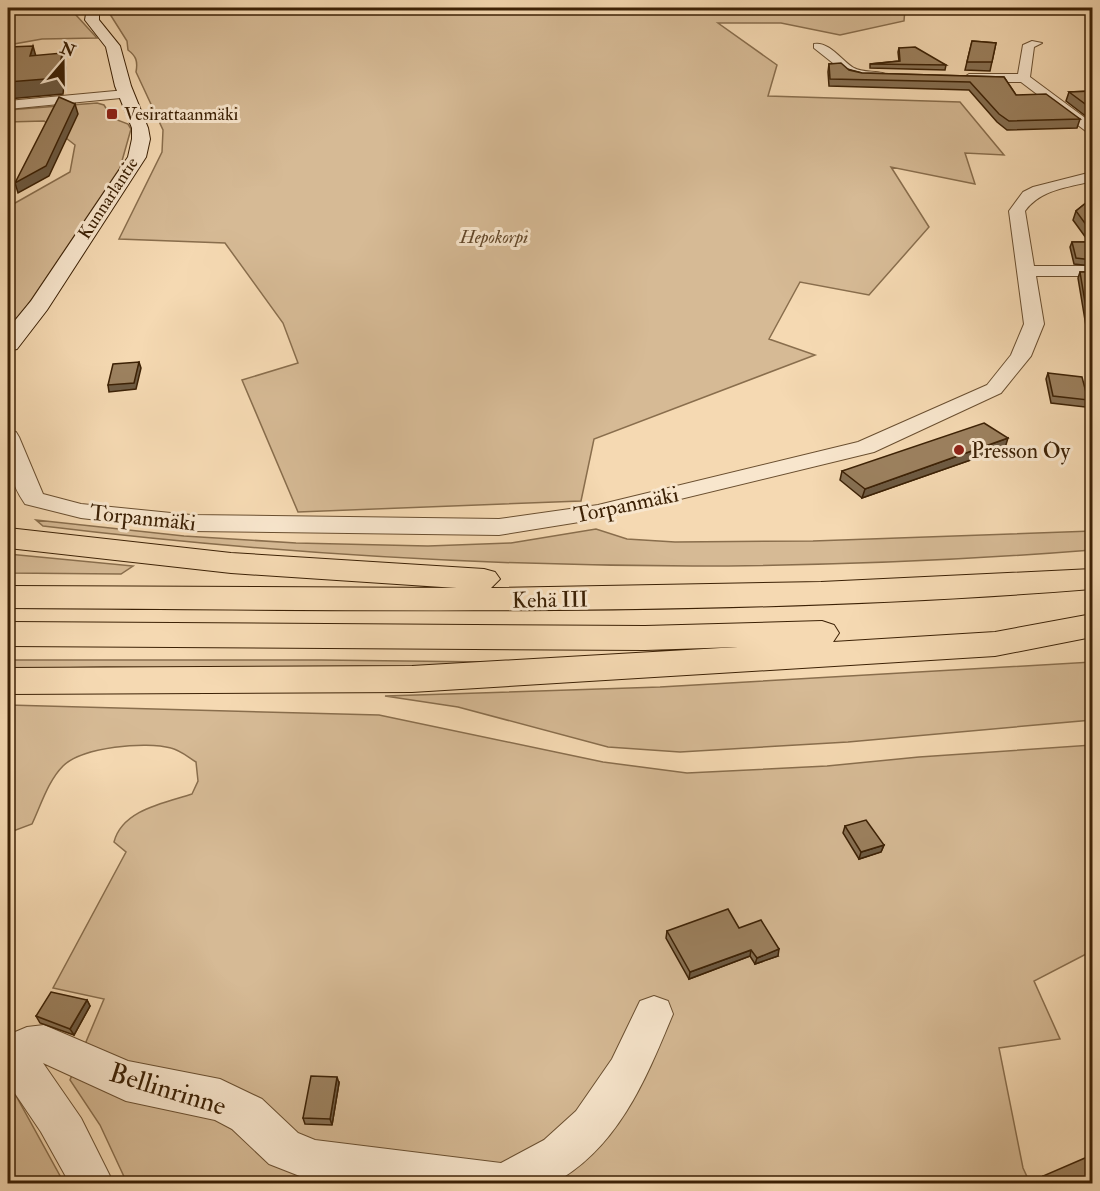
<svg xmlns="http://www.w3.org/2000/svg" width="1100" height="1191" viewBox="0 0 1100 1191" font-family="'IM FELL Double Pica',serif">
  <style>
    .green { fill: #d6ba95; stroke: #896e4d; stroke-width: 1.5 }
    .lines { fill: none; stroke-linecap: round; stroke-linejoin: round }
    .minor-casing { stroke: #6a4f30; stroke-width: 2 }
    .secondary-casing { stroke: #3c2105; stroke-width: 2 }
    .trunk-casing { stroke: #3c2105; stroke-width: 2 }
    .minor { fill: #f8e6cd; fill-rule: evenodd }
    .secondary { fill: #f8e6cd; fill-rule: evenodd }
    .trunk { fill: #f5d9b2; fill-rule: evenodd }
    .wall { fill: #866f52; stroke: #3c2105; stroke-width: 1.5 }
    .shaded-wall { fill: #6d5a42; stroke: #3c2105; stroke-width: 1.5 }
    .building { fill: #9c815f; stroke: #3c2105; stroke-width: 1.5 }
    .poi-dot { fill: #8f2418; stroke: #f8e6cd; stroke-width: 2 }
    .labels { text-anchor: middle; stroke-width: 6; stroke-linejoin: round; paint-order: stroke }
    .far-poi-label { font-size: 18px; fill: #3c2105; stroke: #f8e6cd; text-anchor: start }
    .far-street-label { font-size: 18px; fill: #3c2105; stroke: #f8e6cd }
    .far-park-label { font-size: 18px; font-style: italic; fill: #624729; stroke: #f8e6cd }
    .poi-label { font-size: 22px; fill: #3c2105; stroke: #f8e6cd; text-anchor: start }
    .street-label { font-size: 22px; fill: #3c2105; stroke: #f8e6cd }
    .near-street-label { font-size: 27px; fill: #3c2105; stroke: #f8e6cd }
  </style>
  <rect width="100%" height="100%" fill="#f5d9b2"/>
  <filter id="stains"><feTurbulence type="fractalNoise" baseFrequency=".00333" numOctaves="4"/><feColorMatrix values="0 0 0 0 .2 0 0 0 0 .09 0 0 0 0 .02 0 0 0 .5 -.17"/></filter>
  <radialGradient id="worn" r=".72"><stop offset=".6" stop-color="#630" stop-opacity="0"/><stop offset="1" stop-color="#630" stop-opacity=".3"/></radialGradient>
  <path class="green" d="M22,8H78L76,15L97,38L42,39L8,45V15Z
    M111,8H905L904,21L840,35L781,23H718L777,65L768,96L960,102L1004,155L965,153L975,184L891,167L929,227L869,295L800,282L769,339L815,355L594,439L581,501L298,512L242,380L298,363L283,323L225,243L119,239L162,152L163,130L136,72C138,61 136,56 128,50L127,41L108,11Z
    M926,8H1092V13L988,12L984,9Z
    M97,103L104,105L112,118L128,124L131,129L120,168L17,321L8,320V207L70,172L75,145L44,121L8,122V110Z
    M36,520L184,536L296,543L428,546L511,543L596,529L627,539L675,542L813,541L1092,531V550C743,578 390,568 43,526Z
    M8,554L133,566L121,574L8,573Z
    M8,660H321L567,663L368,671L106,667L8,669Z
    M1092,662V720L848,742L680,752L608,747L458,707L385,696L660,687Z
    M8,705L379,715L603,762L687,773L827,766L919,757L1092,745V951L1034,981L1060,1039L999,1048L1023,1168L1030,1183H127L100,1125L70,1080L104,999L53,988L126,852L114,842C122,810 164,803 192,794L198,781L196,762C188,757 180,750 171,748C146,741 82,747 63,766C48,781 41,805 32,824L8,833Z
    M8,1092L15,1094L64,1183H8Z"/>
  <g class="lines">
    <g class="minor-casing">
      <path id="minor" d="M1032,41L1042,43L1034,47L1030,77L1092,123V133L1087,132L1021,82H969L963,78L969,74H1018L1023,45Z
        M814,44C829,41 842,61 854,68C865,74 882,69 891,77L885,81L848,75L814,48Z
        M126,90L131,91V97L8,109V101Z
        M1092,172V181C1067,188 1041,189 1025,211L1034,266H1092V276H1036L1044,324L1031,356L1001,393L874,452L598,519L499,535L191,531L81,518L25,504C9,481 5,458 8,430L16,432L19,437L43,494L81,504L191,515L499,519L598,505L858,442L987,385L1011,355L1024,324L1009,211L1023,192L1033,187Z
        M654,996L668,1001L673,1014C646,1079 618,1149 552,1184L315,1182L269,1164L232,1129L215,1120L126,1101L43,1063L81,1118L114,1184H70L41,1132L8,1083V1035L27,1027L44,1025L128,1061L220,1079L262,1099L298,1133L315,1140L501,1163L544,1140L576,1111L612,1059L640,1001Z"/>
    </g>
    <g class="secondary-casing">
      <path id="secondary" d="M87,8H99V20L120,46L131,86L148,128L150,139L146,157L47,310L17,349L8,351V329L31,301L128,157L132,139V128L115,86L106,47L85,20Z"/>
    </g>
    <g class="trunk-casing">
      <path id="trunk" d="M8,528L231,553L484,569L495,572L500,579L491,588L821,582L1092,569V589C732,618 369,610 8,608V586L457,588L231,573L8,548Z
        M1092,614V637L995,656L412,692L8,694V668L412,666L738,647L645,650L8,646V622L645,626L822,621L834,625L839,633L833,642L995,632Z"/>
    </g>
    <use href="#minor" class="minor"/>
    <use href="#secondary" class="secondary"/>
    <use href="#trunk" class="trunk"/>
  </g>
  <path class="wall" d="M972,41L996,43L990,71L965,70Z
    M899,48L946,65L945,70L870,68V64L899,61L898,52Z
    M829,64L862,73L1004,77L1016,95L1080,119L1077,128L1007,130L997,122L969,90L829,86L828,72Z
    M1092,91V121L1066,101L1069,92Z
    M1092,198V239L1089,242H1092V266L1074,264L1070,247L1072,242H1089L1073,220L1076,211Z
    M1080,272H1092V338H1088L1078,278Z
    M1048,373L1088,400L1085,407L1051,403L1046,379Z
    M1005,448L862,498L840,480L842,471Z
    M845,826L884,845L881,852L859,859L843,833Z
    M739,928L778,956L755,964L750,956L689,979L666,938L667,931Z
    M87,1000L90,1006L74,1035L40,1023L36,1016Z
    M339,1083L332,1125L305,1124L303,1118Z
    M1043,1176L1092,1184H1038Z"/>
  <path class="shaded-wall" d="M33,46L37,60L30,56Z
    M62,53L66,68L63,94L8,99V82Z
    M75,104L78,114L49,176L18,193L15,183Z
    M1092,233V239L1089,243Z
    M139,362L141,368L136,389L109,392L108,385Z
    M1008,438L1005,448L862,498L865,489Z
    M884,845L881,852L859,859L861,852Z
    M779,949L778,956L755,964L757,958Z
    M751,950L750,956L689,979L690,972Z
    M87,1000L90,1006L74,1035L70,1029Z
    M337,1077L339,1083L332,1125L330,1119Z"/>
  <path class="building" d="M972,41L996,43L992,62H967Z
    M33,46L30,56L62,53L58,78L8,82V47Z
    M915,47L946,65L870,64L900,61L899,48Z
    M841,63L849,70L862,73L1004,77L1016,95L1046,94L1080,119L1009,121L999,114L970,82L830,79L829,64Z
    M1092,91V109L1069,92Z
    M59,97L75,104L46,166L15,183Z
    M1092,198V233L1076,211Z
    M1072,242H1092V260L1076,258Z
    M1080,272H1092V332H1090Z
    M139,362L134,383L108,385L113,364Z
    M1048,373L1082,377L1088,400L1053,396Z
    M984,423L1008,438L865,489L842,471Z
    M866,820L884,845L861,852L845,826Z
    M728,909L739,928L761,920L779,949L757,958L751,950L690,972L667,931Z
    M51,992L87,1000L70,1029L36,1016Z
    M311,1076L337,1077L330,1119L303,1118Z
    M1092,1155V1184H1048L1043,1176Z"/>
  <g class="poi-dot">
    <rect x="106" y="108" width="12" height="12" rx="3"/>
    <circle cx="959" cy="450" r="6"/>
  </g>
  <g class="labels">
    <g class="far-poi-label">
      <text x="124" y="120">Vesirattaanmäki</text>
    </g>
    <g class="far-street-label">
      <text transform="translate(108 198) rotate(-57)" y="6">Kunnarlantie</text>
    </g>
    <g class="far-park-label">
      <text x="494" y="243">Hepokorpi</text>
    </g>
    <g class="poi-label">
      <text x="971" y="458">Presson Oy</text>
    </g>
    <g class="street-label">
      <text transform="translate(626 504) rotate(-12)" y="8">Torpanmäki</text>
      <text transform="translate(143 517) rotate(6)" y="8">Torpanmäki</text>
      <text transform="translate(550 599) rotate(-1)" y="8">Kehä III</text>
    </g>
    <g class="near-street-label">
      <text transform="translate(168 1089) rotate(17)" y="9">Bellinrinne</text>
    </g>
  </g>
  <rect width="1100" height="1191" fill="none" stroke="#f5d9b2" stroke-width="30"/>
  <rect x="9" y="9" width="1082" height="1173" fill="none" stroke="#3c2105" stroke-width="3"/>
  <rect x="15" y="15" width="1070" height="1161" fill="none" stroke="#3c2105" stroke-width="1.5"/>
  <g transform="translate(63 63) rotate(20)" stroke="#f8e6cd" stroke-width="4.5" paint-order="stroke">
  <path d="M0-4.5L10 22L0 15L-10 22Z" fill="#3c2105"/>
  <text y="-9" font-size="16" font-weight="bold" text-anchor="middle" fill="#3c2105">N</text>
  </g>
  <rect width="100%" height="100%" filter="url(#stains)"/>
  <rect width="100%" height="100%" fill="url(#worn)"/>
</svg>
